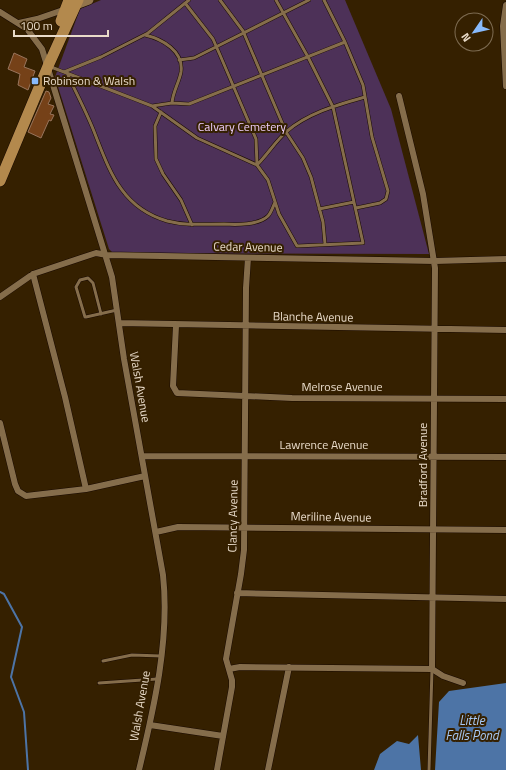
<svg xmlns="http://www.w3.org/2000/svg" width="506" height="770" viewBox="0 0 506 770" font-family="'Titillium Web',sans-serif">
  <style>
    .green { fill: #4d3158 }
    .water { fill: #4d74a6 }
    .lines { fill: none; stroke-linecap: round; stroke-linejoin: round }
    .stream { stroke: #4d74a6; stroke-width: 2 }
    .building { fill: #754118; stroke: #98745c }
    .lane-casing { stroke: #190a00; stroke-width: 4 }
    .street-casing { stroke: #190a00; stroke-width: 7 }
    .secondary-casing { stroke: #190a00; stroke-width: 10 }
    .highway-casing { stroke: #190a00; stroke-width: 12 }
    .lane { stroke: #856d4b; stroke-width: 3 }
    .street { stroke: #856d4b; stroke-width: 6 }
    .secondary { stroke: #93754c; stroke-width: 9 }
    .highway { stroke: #b3894d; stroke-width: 11 }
    .poi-dot { fill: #88bafc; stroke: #352000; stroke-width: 1.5 }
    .labels { text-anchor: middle; stroke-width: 4; stroke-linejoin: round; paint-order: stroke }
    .poi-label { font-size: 12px; fill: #e9dbc9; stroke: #352000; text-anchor: start }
    .park-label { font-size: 12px; fill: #efcffe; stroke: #352000 }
    .street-label { font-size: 12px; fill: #e9dbc9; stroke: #352000 }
    .water-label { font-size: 13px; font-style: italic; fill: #a7c9f5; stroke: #352000 }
  </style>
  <rect width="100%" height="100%" fill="#352000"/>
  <path class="green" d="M101,0H345L391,109L429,254L113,253L109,249L55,77L80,9Z"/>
  <path class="water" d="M506,683V770H435L439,702L449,691Z
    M418,735L421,770H374L380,754L397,741L409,744Z"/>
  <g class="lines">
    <path class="stream" d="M0,592L4,594L22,627L11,677L24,712L28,770"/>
  </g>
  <path class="building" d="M14,53L27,59L24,67L35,71L28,90L18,85L20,74L8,69Z
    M46,91L49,92L51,98L48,104L54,106L50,114L54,115L51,121L49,120L41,138L28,132Z"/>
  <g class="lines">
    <g class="lane-casing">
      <path id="lane" d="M220,0L243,31L286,132L303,158L311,177L323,222L325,244
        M324,0L345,42L363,85L372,137L388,191L386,199L380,203L356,208
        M185,3L213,39L220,55L256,139L257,165
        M145,35C162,39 184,51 181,72C179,83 173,91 172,103
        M179,60L194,58L309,0
        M51,67L152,106L172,103L189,104L345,42
        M64,72L101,57L148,33L189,0
        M67,73C76,93 87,113 95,134C110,172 122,208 167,221C186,226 205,224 224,224C236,225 259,225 268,216C271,213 273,207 275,202
        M152,106L197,138L257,165L268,180L279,214L297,246L363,243L333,107L308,57L276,0
        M161,112L155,126L156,159L163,174L181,200L192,225
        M257,165C267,155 275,142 286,132C308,113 337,105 365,97
        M319,209L354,202
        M101,314L93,283L88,278L80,280L76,287L85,317H86L117,310
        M103,661L132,655L161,656
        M99,683L157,679
        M429,770L432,669"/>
    </g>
    <g class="street-casing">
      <path id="street" d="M506,5L503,26L506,86
        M0,12L27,29L42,49L112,277L124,359L163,575C170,639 154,708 139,770
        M19,23L37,19L66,9
        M399,96L423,194L435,268L432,669
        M33,274L65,397L86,489
        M0,297L33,274L96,253L107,255L435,261L506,259
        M119,323L506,330
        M176,326L173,386L177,393L292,398L506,399
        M0,423L15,484L18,491L26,496L86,489L145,476
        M142,456L506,457
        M156,532L178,527L506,530
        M237,593L506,599
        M229,669L240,667L432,669L443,676L463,683
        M150,725L223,736
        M217,770L232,687V680L226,659L241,574L244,550L246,288L248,258
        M268,770L289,667"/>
    </g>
    <g class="secondary-casing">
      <path id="secondary" d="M73,6L89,0"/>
    </g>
    <g class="highway-casing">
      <path id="highway" d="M61,21L69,0
        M0,181L48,66L78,0"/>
    </g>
    <use href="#lane" class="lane"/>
    <use href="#street" class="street"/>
    <use href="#secondary" class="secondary"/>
    <use href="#highway" class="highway"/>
  </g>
  <rect class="poi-dot" x="31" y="77" width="8" height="8" rx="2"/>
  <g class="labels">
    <g class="poi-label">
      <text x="43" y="85">Robinson &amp; Walsh</text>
    </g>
    <g class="park-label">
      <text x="242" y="131">Calvary Cemetery</text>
    </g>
    <g class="street-label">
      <text transform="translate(248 247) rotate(1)" y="4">Cedar Avenue</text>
      <text transform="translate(313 317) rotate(1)" y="4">Blanche Avenue</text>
      <text transform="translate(140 387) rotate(80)" y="4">Walsh Avenue</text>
      <text x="342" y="391">Melrose Avenue</text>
      <text x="324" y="449">Lawrence Avenue</text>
      <text transform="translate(423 465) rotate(-90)" y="4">Bradford Avenue</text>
      <text transform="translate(233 516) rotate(-89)" y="4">Clancy Avenue</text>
      <text transform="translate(331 517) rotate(1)" y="4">Meriline Avenue</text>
      <text transform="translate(140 706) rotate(-80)" y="4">Walsh Avenue</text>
    </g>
    <g class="water-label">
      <text x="472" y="725">Little<tspan x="472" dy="15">Falls Pond</tspan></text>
    </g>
  </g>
  <g transform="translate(474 32) rotate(236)"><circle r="19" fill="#352000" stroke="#7d6b50"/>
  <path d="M0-3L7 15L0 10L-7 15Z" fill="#88bafc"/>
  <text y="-6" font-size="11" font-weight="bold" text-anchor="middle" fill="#e9dbc9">N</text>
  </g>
  <path d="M14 30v6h94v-6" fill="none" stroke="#e9dbc9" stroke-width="2"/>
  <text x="20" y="30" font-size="12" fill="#e9dbc9" stroke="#352000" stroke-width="3" paint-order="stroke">100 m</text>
</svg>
